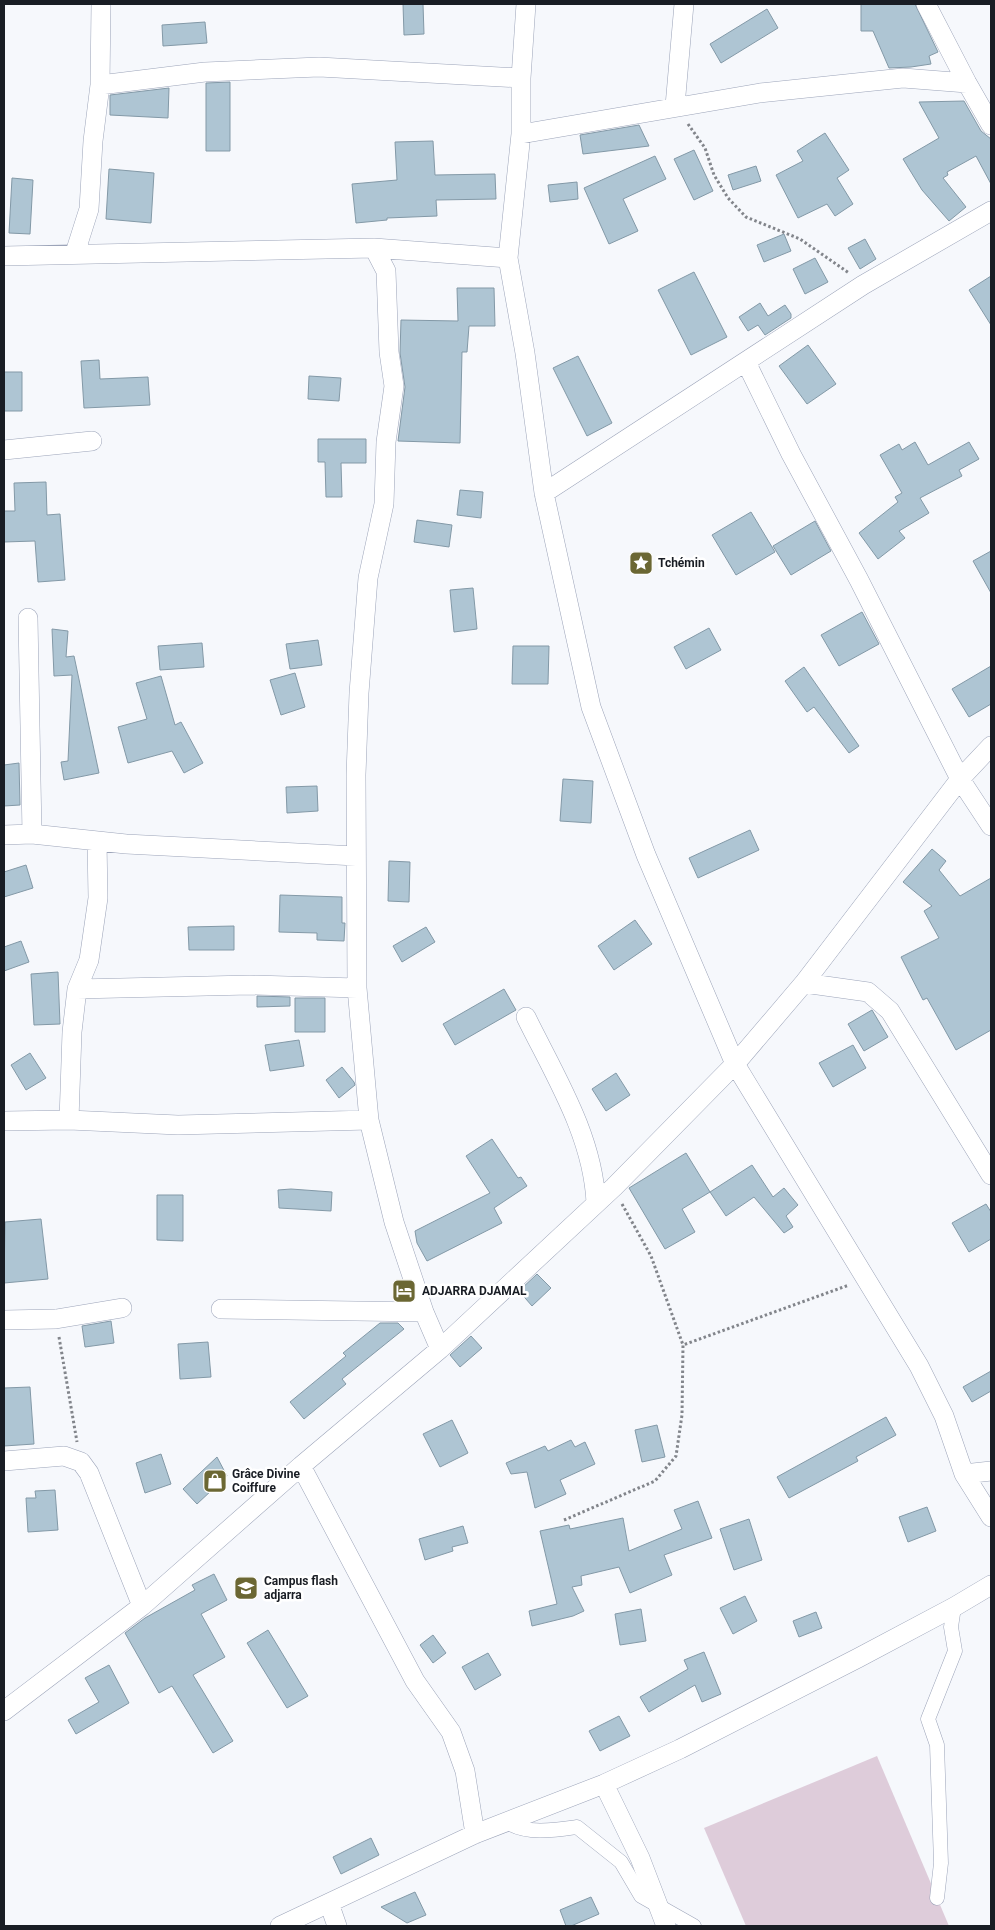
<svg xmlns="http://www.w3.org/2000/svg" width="995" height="1930" viewBox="0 0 995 1930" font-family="Roboto,sans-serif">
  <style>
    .garden { fill: #deccda }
    .building { fill: #aec5d3; stroke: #8399a7 }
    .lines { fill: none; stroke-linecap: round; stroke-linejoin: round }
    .pedestrian-casing { stroke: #9ca4b9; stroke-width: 15 }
    .minor-casing { stroke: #9ca4b9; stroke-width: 20 }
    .path { stroke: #82858b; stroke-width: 3; stroke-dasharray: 2.5 2.5; stroke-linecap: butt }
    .pedestrian { stroke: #fff; stroke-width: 14 }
    .minor { stroke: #fff; stroke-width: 19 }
    .labels { text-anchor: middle; stroke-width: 5; stroke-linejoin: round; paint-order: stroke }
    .poi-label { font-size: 12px; font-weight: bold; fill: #191d24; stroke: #fff; text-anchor: start }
  </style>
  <rect width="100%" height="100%" fill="#f6f8fc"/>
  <path class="garden" d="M877,1756L949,1926H746L704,1828Z"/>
  <path class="building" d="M403,4H423L424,34L404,35Z
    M861,4H915L938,52L929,56L931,64L911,67L889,68L873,31H861Z
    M767,9L778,28L721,63L710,44Z
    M205,22L207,43L163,46L162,25Z
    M230,82V151H206V83Z
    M169,88L168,118L110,115V95Z
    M964,101L981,131L991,139V184L976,156L947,172L948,175L943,178L966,207L949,221L922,190L903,159L939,138L919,102Z
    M639,125L649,146L583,154L580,135Z
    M825,133L849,170L837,178L853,204L835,216L827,204L798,218L776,175L803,161L797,151Z
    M433,141L435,175L495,174L496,199L436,200L437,216L387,218V220L356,223L352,184L397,180L395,142Z
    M694,150L713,191L694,200L674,159Z
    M655,156L666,179L623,199L638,231L609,244L584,188Z
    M756,166L761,181L733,190L728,175Z
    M109,169L154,173L151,223L106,219Z
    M12,178L33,180L30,234L9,233Z
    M577,182L578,199L550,202L548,185Z
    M784,234L791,251L764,262L757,245Z
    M865,239L876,259L860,269L848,248Z
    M815,258L828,282L805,294L793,269Z
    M694,272L727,337L691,355L658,290Z
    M991,276V325L969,290Z
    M457,288H494L495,326H469L467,352H462L460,443L398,441L405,387L400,353L401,320L458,321Z
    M760,303L768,316L785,305L791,314V318L765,335L758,325L748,331L739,317Z
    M808,345L836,384L807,404L779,366Z
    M578,356L612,423L587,436L553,368Z
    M99,360L100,379L148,377L150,405L84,408L81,361Z
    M4,372H22V411H4Z
    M309,376L341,378L339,401L308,399Z
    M318,439H366V463H341L342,497H326L325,462H318Z
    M915,442L928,465L969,442L979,459L959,470L962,476L920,498L929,513L899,531L905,538L878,559L859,533L898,502L895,497L902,493L880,455L899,444L902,450Z
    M46,482L47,515L60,514L65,580L38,582L35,541L4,542V511H15L14,483Z
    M460,490L483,492L481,518L457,515Z
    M751,512L775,552L736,575L712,535Z
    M417,520L452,525L449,547L414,542Z
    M815,521L831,551L791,575L773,546Z
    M991,551V593L973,561Z
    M473,588L477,629L454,632L450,590Z
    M862,612L879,644L839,666L821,635Z
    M709,628L721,650L686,669L674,647Z
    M52,629L68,631L66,657L74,656L99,773L64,780L61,762L68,761L72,675L54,676Z
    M318,640L322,665L290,669L286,644Z
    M202,643L204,667L160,670L158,646Z
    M513,646H549L548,684H512Z
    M991,666V704L969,717L952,689Z
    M804,667L859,746L849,753L814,707L807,712L785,681Z
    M295,673L305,707L281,715L270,680Z
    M161,676L175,725L181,722L203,763L184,773L172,751L128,763L118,727L147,719L136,683Z
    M19,763L20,805L4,806V765Z
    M563,779L593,781L591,823L560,821Z
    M317,786L318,811L287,813L286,787Z
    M750,830L759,850L698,878L689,858Z
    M932,849L946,861L939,870L960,896L991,878V1030L956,1050L927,998L923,1000L901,957L939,938L924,911L932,906L903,882Z
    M389,861L410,862L409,902L388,901Z
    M26,865L33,888L4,897V872Z
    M280,895L342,897V923H345L344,941L317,940V933L279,932Z
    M635,920L652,944L614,970L598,946Z
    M234,926V950H189L188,927Z
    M426,927L435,942L402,962L393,946Z
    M21,941L29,962L4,971V947Z
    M58,972L60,1024L34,1025L31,974Z
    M504,989L516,1010L455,1045L443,1024Z
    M257,996L290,997V1006L257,1007Z
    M295,998H325V1032H295Z
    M872,1010L888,1037L864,1051L848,1024Z
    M299,1040L304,1066L270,1071L265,1045Z
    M853,1045L866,1068L833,1087L819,1063Z
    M30,1053L46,1078L26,1090L11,1065Z
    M342,1067L354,1082L355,1085L339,1098L326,1080Z
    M616,1073L630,1095L606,1111L592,1089Z
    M492,1139L518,1178L521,1177L527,1186L494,1208L502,1223L427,1261L417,1243L415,1231L490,1193L466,1156Z
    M686,1153L710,1192L682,1209L695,1232L665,1249L629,1188Z
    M752,1165L773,1197L784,1188L798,1205L786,1216L793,1227L784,1233L754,1197L726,1216L710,1192Z
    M291,1189L332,1192L331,1211L279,1208L278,1190Z
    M157,1195H183V1241L157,1240Z
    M986,1204L991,1212V1239L969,1252L952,1223Z
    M41,1219L48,1279L4,1283L5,1222Z
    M537,1274L551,1288L532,1306L519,1291Z
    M111,1321L114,1343L85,1347L82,1326Z
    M380,1323H398L404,1329L342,1379L346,1384L304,1419L290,1402L346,1356L343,1353Z
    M471,1336L482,1348L460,1367L450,1355Z
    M208,1342L211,1377L180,1379L178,1344Z
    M991,1371V1391L972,1402L963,1387Z
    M30,1387L34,1444L4,1446V1388Z
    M886,1417L896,1435L856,1457L858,1461L789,1498L777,1477Z
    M452,1420L468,1453L440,1467L423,1434Z
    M657,1425L665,1457L642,1462L635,1430Z
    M571,1440L575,1447L585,1442L595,1464L560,1480L566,1494L535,1508L527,1472L511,1474L506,1463L545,1446L548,1451Z
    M161,1454L171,1484L145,1493L136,1463Z
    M217,1457L227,1476L197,1504L183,1489Z
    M55,1490L58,1530L28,1532L26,1498H36L35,1491Z
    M698,1501L712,1538L664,1555L672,1575L630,1593L619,1567L581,1576L582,1585L572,1587L584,1611L573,1616L532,1626L529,1611L557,1604L540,1531L569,1525L570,1529L623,1518L629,1551L682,1529L674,1510Z
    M927,1507L936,1531L908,1542L899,1517Z
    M749,1519L762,1560L734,1570L720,1529Z
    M463,1526L468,1543L452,1547L453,1551L425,1560L419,1539Z
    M214,1574L227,1600L201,1614L225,1657L193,1675L233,1741L213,1753L172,1686L159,1693L125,1633L145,1618L195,1590L192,1585Z
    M745,1596L757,1621L733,1634L720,1608Z
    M641,1609L646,1641L620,1645L615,1614Z
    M816,1612L822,1628L799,1637L793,1621Z
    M268,1630L308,1696L287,1708L247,1643Z
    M433,1635L446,1653L433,1663L420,1645Z
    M704,1652L721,1694L702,1702L695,1685L649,1712L640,1697L688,1669L684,1660Z
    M488,1653L501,1675L475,1690L462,1667Z
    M109,1665L129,1703L76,1734L68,1720L99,1702L85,1678Z
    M619,1716L630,1736L600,1751L589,1731Z
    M371,1838L379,1855L341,1874L333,1857Z
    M415,1892L426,1915L407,1923L381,1907Z
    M591,1897L599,1914L571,1926H566L560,1910Z"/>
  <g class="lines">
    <g class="pedestrian-casing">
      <path id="pedestrian" d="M507,1822C526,1835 556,1830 577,1827L621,1862L641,1896L694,1926
        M937,1898L941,1863L937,1745L928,1719L955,1651L951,1627L954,1607"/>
    </g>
    <g class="minor-casing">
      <path id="minor" d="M526,4L521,78V134L508,258L525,353L544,493L591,707L646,855L735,1064L919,1366L944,1416L964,1474L991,1517
        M926,4L967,83L991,125
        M100,85L205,72L319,67L521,78
        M675,106L684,4
        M521,134L760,93L903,78L967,83
        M374,248L386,271L389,352L394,386L386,442L384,504L368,578L359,693L356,775L357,988L369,1120L394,1222L424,1312L440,1349
        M75,253L89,209L93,141L100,85L101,4
        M4,256L374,248L508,258
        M746,362L791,454L859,580L960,779L991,826
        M4,450L92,441
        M544,493L863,285L991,211
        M28,618L32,834
        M4,835L32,834L126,844L356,856
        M804,983L868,992L890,1011L991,1175
        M77,989L250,985L357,988
        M526,1017C555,1076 593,1136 596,1203
        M69,1120L72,1032L77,989L89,960L98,898L97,841
        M4,1121L69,1120L178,1125L369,1120
        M221,1309L424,1312
        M4,1320L56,1319L122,1308
        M4,1461L64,1456L81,1462L89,1473L142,1606
        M301,1466L415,1681L451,1732L465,1771L475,1834
        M964,1474L991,1471
        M4,1711L142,1606L301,1466L440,1349L614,1187L735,1064L804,983L960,779L991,746
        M604,1784L640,1858L666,1926
        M329,1903L337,1926
        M280,1926L475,1834L604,1784L680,1749L858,1658L954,1607L991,1585"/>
    </g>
    <path class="path" d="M688,124L705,148L714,175L728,198L746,217L800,239L849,273
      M622,1204L651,1256L683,1345
      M59,1337L77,1442
      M564,1520L655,1481L676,1456L682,1415L683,1345L849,1285"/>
    <use href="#pedestrian" class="pedestrian"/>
    <use href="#minor" class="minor"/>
  </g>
  <defs>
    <g id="sight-square" transform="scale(1.25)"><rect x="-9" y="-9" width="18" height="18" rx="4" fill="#6b6733" stroke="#fff"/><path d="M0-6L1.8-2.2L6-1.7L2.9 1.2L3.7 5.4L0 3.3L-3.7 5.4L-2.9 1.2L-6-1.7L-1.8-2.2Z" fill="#fff"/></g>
    <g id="hotel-square" transform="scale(1.25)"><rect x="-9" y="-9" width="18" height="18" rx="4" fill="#6b6733" stroke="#fff"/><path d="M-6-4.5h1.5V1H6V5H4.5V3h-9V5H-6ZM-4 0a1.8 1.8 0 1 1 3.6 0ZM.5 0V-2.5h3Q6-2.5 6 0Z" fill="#fff"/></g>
    <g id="shop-square" transform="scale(1.25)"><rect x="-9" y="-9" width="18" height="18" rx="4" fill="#6b6733" stroke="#fff"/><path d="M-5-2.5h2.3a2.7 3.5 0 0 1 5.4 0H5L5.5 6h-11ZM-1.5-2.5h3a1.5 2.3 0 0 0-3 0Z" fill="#fff"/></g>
    <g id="university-square" transform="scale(1.25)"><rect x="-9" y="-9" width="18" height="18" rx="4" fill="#6b6733" stroke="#fff"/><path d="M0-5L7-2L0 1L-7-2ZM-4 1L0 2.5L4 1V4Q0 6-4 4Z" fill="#fff"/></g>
  </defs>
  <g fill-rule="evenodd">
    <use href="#sight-square" x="641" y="563"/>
    <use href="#hotel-square" x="404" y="1291"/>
    <use href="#shop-square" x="215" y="1481"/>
    <use href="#university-square" x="246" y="1588"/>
  </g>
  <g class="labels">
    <g class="poi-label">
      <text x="658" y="567">Tchémin</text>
      <text x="422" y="1295">ADJARRA DJAMAL</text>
      <text x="232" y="1478">Grâce Divine<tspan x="232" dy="14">Coiffure</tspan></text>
      <text x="264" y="1585">Campus flash<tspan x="264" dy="14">adjarra</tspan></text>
    </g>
  </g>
  <rect width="995" height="1930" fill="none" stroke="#191d24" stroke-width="10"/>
</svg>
